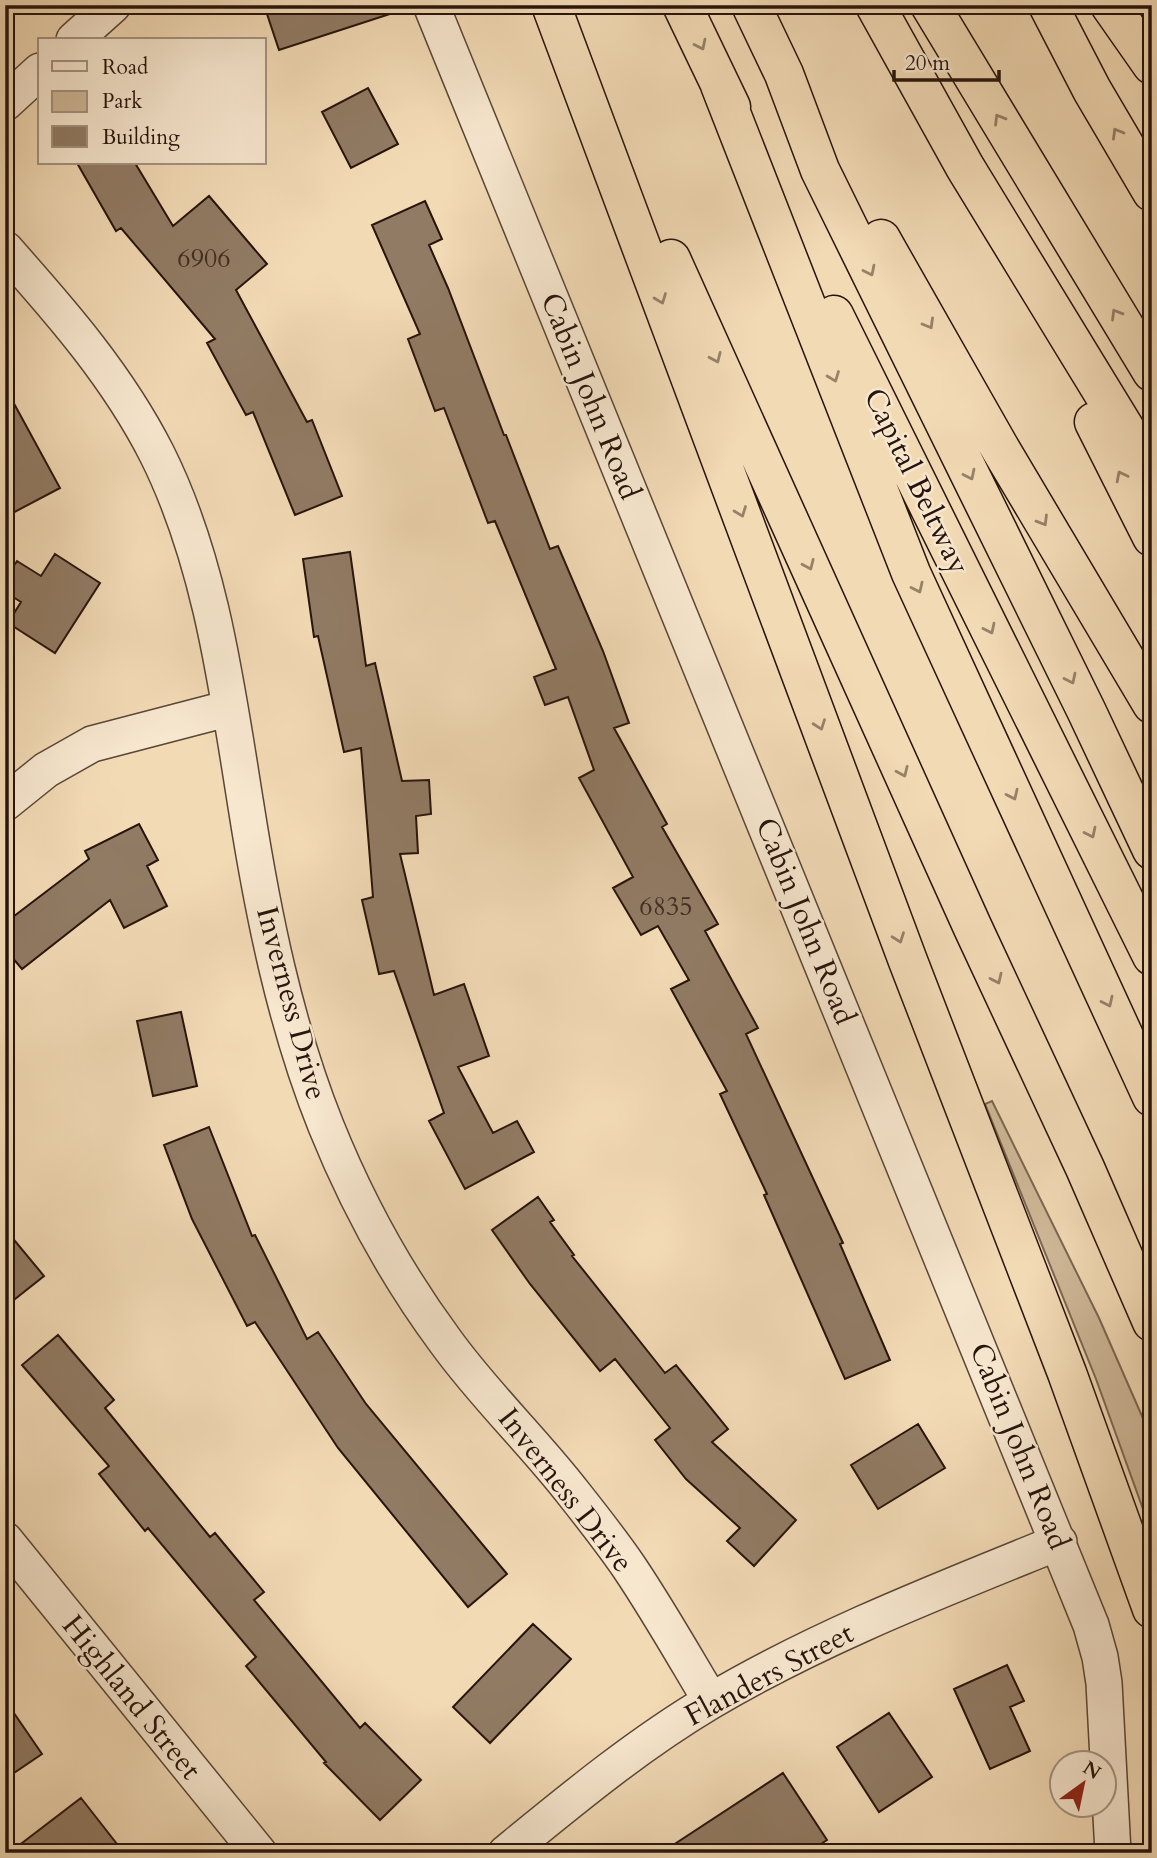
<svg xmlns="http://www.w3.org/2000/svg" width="1157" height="1858" viewBox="0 0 1157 1858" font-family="Cardo,serif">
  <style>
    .green { fill: #cfb898; stroke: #7b6652; stroke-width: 2 }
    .building { fill: #917b64; stroke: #27140c; stroke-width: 2 }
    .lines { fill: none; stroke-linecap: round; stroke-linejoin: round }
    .minor-casing { stroke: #5a4636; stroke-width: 38 }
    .motorway-casing { stroke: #27140c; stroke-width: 41 }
    .minor { stroke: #f7e7cf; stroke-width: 35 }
    .motorway { stroke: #f2dab5; stroke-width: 38 }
    .oneway { stroke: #978169 }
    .labels { text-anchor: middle; stroke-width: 5; stroke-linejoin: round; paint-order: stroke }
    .number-label { font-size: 26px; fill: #422e22 }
    .street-label { font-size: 30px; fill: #27140c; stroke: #f7e7cf }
  </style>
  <rect width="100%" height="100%" fill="#f2dab5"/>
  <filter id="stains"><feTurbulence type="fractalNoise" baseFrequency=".00286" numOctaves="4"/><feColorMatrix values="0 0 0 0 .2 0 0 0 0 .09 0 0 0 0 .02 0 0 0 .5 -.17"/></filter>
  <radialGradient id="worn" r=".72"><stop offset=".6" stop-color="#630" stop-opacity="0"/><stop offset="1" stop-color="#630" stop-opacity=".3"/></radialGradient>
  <path class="green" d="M992,1101L1099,1318L1152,1439V1534L1096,1379L985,1104Z"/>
  <path class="building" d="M264,5H398L399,11L279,50Z
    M368,88L398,144L351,168L322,112Z
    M77,163H135L173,226L209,196L267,264L236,290L307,422L312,420L342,496L295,515L253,412L246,415L207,343L215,339L121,228L116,231Z
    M425,201L442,239L429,245L448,288L504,435H506L550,549L558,546L603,651L629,723L614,728L667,824L662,827L718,924L705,931L758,1028L746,1034L843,1243L840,1244L890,1360L845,1379L764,1195L767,1194L720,1094L727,1091L671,989L689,980L658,926L641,935L613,888L633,877L579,778L594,770L568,697L545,705L534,677L556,669L495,521L488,523L444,408L435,411L408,339L420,334L372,225Z
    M5,387L60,488L5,517Z
    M350,552L366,666L375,663L402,781L429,780L431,814L416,816L418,853L400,854L434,995L464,984L489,1056L458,1067L493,1133L517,1121L534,1152L465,1189L429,1121L444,1113L394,971L379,974L362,900L373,897L361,748L344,752L318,636L314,637L303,559Z
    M55,554L100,583L55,653L8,623L21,602L5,592V579L17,561L41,576Z
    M139,824L158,860L147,866L167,906L124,928L110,900L22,969L5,949V923L89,859L85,851Z
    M181,1012L197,1086L153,1096L137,1021Z
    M209,1127L252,1236L255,1235L307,1339L318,1332L366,1404L507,1574L468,1607L338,1448L255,1322L247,1326L192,1219L164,1145Z
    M538,1197L554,1220L550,1222L574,1255L572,1256L665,1373L676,1365L728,1429L712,1442L796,1520L754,1566L727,1541L740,1528L686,1479L655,1440L670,1428L615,1359L600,1371L530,1284L492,1230Z
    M5,1229L44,1276L5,1307Z
    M58,1335L114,1400L105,1408L210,1537L215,1533L264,1592L254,1600L360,1728L365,1723L421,1780L380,1820L324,1763L326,1762L246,1666L256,1657L148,1528L145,1531L99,1474L109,1466L22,1365Z
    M918,1424L945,1468L878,1509L851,1465Z
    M533,1624L571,1659L490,1743L453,1707Z
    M1007,1665L1024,1701L1010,1707L1030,1751L990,1769L954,1689Z
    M5,1700L42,1754L5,1779Z
    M889,1713L932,1777L879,1812L837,1747Z
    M783,1773L827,1840L807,1853H661Z
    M81,1798L124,1853H9Z"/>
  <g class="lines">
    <g class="minor-casing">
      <path id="minor" d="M431,5L1091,1625L1100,1657L1104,1683L1113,1853
        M74,40L113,5
        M5,103L40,71
        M5,249C62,313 118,377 157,454C211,562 227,688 246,806C263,914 285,1024 326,1126C357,1203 397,1276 446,1342C485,1396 534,1442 574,1494C593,1518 612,1542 629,1567C658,1610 684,1656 711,1701
        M5,803L46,770L92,744L230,708
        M5,1540L259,1853
        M506,1853C572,1799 637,1745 711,1701C821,1636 941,1590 1059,1542"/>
    </g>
    <g class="motorway-casing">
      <path id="motorway" d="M551,5L908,961L1067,1373L1152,1609
        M682,5L731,107
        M751,5L784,74L820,170L1086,710L1152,850
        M875,5L965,167L1152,473
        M930,5L1152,372
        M1048,5L1092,90L1152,192
        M1110,5L1152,65
        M720,85L911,573L1152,1097
        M881,239L1001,450L1152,704
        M671,259L973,928L1085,1168L1152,1322
        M834,315L1152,956
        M1094,422L1152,537"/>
    </g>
    <use href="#minor" class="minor"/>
    <use href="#motorway" class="motorway"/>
  </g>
  <defs><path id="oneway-chevron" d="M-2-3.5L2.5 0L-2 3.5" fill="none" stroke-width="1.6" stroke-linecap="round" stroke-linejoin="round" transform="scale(1.75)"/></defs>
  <g class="oneway">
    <use href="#oneway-chevron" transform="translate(701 45) rotate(64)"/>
    <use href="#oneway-chevron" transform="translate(999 119) rotate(-121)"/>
    <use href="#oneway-chevron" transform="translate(1117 133) rotate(-120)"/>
    <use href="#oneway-chevron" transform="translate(870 271) rotate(64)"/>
    <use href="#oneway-chevron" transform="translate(661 299) rotate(69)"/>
    <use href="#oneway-chevron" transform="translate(1116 314) rotate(-121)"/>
    <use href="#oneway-chevron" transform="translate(929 324) rotate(60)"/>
    <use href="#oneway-chevron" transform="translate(716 358) rotate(66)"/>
    <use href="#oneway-chevron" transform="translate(834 377) rotate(69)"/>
    <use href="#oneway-chevron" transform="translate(970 475) rotate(64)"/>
    <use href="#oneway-chevron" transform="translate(1121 476) rotate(-117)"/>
    <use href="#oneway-chevron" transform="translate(741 512) rotate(69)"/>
    <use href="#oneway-chevron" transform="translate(1043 521) rotate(59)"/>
    <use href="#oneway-chevron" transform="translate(809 565) rotate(66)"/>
    <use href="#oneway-chevron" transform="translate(918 588) rotate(65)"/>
    <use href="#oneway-chevron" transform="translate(990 629) rotate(64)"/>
    <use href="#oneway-chevron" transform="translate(1071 679) rotate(64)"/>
    <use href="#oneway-chevron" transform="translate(820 725) rotate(70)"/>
    <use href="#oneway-chevron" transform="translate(903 772) rotate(66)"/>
    <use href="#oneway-chevron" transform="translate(1013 795) rotate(65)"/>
    <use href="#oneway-chevron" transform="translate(1091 833) rotate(64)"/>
    <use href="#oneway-chevron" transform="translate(899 938) rotate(70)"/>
    <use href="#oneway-chevron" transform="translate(997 979) rotate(65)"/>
    <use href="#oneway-chevron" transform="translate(1108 1002) rotate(65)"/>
  </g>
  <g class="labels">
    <g class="number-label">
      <text x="204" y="267">6906</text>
      <text x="666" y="915">6835</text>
    </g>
    <g class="street-label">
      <text transform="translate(591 396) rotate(68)" y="10">Cabin John Road</text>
      <text transform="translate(917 481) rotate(64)" y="10">Capital Beltway</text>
      <text transform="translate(806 921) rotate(68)" y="10">Cabin John Road</text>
      <text transform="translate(292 1003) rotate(75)" y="10">Inverness Drive</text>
      <text transform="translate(1020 1446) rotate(68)" y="10">Cabin John Road</text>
      <text transform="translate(566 1490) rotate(52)" y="10">Inverness Drive</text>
      <text transform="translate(769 1674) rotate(-28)" y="10">Flanders Street</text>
      <text transform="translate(132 1697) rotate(51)" y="10">Highland Street</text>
    </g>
  </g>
  <rect width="1157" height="1858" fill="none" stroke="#f2dab5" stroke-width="28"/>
  <rect x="7" y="7" width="1143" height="1844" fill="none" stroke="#27140c" stroke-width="3.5"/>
  <rect x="14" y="14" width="1129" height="1830" fill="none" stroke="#27140c" stroke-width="2"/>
  <rect x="38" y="38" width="228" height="126" fill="#f7e7cf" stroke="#a49381" stroke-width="2"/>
  <rect x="52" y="61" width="35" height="10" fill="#f7e7cf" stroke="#a49381" stroke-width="2"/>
  <text x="102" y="74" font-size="21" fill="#27140c">Road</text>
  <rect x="52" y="91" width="35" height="21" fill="#cfb898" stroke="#a49381" stroke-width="2"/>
  <text x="102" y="108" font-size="21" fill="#27140c">Park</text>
  <rect x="52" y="126" width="35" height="21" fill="#917b64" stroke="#a49381" stroke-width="2"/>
  <text x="102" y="144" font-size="21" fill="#27140c">Building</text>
  <g transform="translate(1083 1784) rotate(33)"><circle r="33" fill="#f7e7cf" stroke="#a49381" stroke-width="2"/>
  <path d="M0-5L12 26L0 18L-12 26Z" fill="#8f2418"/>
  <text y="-10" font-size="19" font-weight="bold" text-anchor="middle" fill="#27140c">N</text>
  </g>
  <path d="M894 70v10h105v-10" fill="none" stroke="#27140c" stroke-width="3.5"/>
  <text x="905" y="70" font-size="21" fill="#27140c" stroke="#f7e7cf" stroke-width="5" paint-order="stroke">20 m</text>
  <rect width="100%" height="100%" filter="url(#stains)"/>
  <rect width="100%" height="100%" fill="url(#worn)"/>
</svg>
